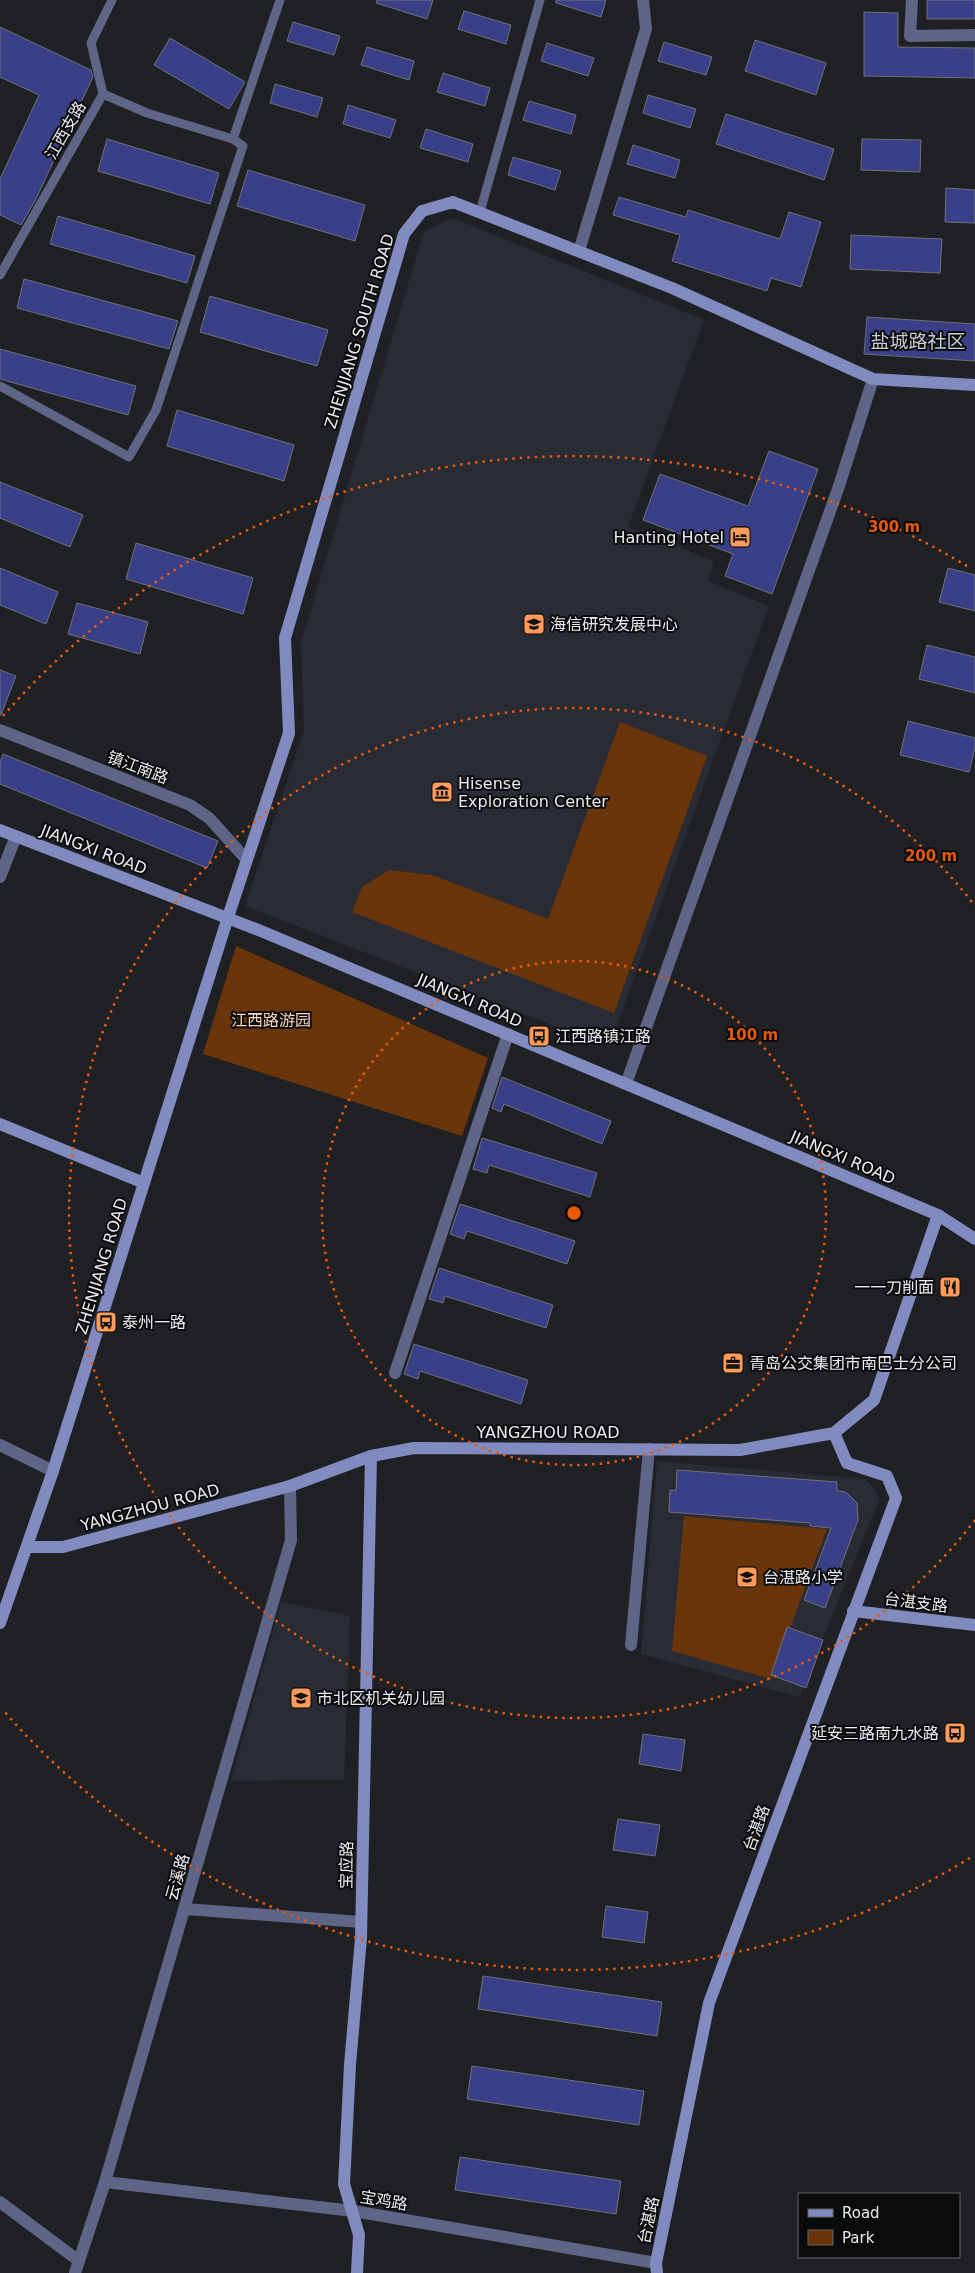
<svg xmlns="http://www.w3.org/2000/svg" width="975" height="2273" viewBox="0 0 975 2273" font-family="'DejaVu Sans','Noto Sans SC',sans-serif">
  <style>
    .built { fill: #2a2c35 }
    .green { fill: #6b350c }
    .building { fill: #3a4088; stroke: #707176 }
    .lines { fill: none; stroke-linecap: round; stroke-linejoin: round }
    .lane { stroke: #5e6586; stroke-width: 9 }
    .street { stroke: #5e6586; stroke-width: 12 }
    .secondary { stroke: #818bc0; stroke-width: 12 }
    .ring { fill: none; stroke: #e8590c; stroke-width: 2.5; stroke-dasharray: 2.5 5 }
    .labels { text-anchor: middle; stroke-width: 4; stroke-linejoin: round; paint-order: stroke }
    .street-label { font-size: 16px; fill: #eaebee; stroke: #0a0b0c }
    .poi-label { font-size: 16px; fill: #eaebee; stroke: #0a0b0c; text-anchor: start }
    .park-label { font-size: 16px; fill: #fed3b9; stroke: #0a0b0c }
    .quarter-label { font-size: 19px; fill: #c9cbd0; stroke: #0a0b0c }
    .centre { fill: #e8590c; stroke: #0a0b0c; stroke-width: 2.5 }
    .ring-label { font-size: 15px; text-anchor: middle; font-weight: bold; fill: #e8590c; stroke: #0a0b0c; stroke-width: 4; stroke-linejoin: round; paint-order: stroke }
  </style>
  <rect width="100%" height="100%" fill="#202125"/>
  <path class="built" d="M453,218L704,320L628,527L714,561L708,581L769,606L609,1047L245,906L304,731L301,642L424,231Z
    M657,1461L865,1479L877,1492L879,1500L799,1697L641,1654Z
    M281,1602L350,1616L344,1780L231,1781Z"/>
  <path class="green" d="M620,722L707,756L614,1013L352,912L362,887L389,870L432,875L548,919Z
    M236,946L488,1058L462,1136L203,1054Z
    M684,1516L827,1529L771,1679L672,1651Z"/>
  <path class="building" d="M377,0H433L427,19L376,3Z
    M556,0H606L601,17L556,3Z
    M927,0H975V19H927Z
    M464,11L511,25L506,44L458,29Z
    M864,12L898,13V47L975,48V78L864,76Z
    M293,22L340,36L334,55L287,41Z
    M0,27L91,70L93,77L35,201L21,225L0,215V179L39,95L0,77Z
    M170,38L245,82L229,109L154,65Z
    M755,40L826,63L816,95L745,71Z
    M664,42L712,57L706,75L658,61Z
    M547,43L594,58L588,76L541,61Z
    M367,47L414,61L409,80L361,65Z
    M443,73L490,88L485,106L437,92Z
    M275,84L323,98L317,117L270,103Z
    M648,95L696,109L690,128L643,113Z
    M529,101L576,115L571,134L523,120Z
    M348,105L396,120L390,138L343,124Z
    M726,114L834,149L824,180L716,144Z
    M426,129L473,144L468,162L420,148Z
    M107,139L219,173L210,204L98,171Z
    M862,139L921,140L920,172L861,170Z
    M633,145L680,160L675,178L627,164Z
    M513,157L561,171L555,190L508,175Z
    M248,170L365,205L355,241L237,206Z
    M946,188L975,190V223L945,222Z
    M619,197L686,217L688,210L780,239L789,212L821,222L801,287L771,278L767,291L672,261L680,235L613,215Z
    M58,216L195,256L187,283L50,244Z
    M851,235L942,239L940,273L850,269Z
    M24,279L178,321L169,349L17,308Z
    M210,296L328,330L317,366L200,332Z
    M867,317L975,324V361L864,354Z
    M0,349L136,386L128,415L0,379Z
    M177,410L294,445L284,481L167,446Z
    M769,451L818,469L772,594L725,576L733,554L643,520L660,474L748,506Z
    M0,482L83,515L70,547L0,518Z
    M136,543L253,578L243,614L126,579Z
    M0,568L58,592L46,624L0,605Z
    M948,568L975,575V611L939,602Z
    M77,603L148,622L140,654L68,634Z
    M927,645L975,657V693L919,679Z
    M0,670L16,676L1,715H0Z
    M908,721L975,738V748L969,772L900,755Z
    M3,754L218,841L207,868L0,784V762Z
    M502,1077L611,1121L602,1144L504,1104L501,1112L492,1108Z
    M482,1138L597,1173L590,1197L489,1165L487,1173L473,1169Z
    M460,1204L575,1241L567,1264L467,1231L464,1239L450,1234Z
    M439,1268L553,1305L546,1328L445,1296L443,1303L429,1299Z
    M414,1344L528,1380L521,1404L420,1371L418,1379L404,1374Z
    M677,1470L837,1482V1491L846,1492L857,1503L858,1520L825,1608L804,1600L831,1528L810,1526V1523L669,1512L670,1490L676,1491Z
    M787,1627L823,1640L806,1688L771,1675Z
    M643,1734L685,1740L681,1771L639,1764Z
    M618,1819L660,1825L655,1856L613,1850Z
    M606,1906L648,1912L644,1943L602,1937Z
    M483,1976L662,2002L657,2036L478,2009Z
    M472,2066L644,2091L639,2125L467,2099Z
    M460,2157L621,2181L616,2214L455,2190Z"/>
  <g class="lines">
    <path class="lane" d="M103,94L91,43L112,0
      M233,139L280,0
      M480,212L540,0
      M0,275L103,94L147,113L233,139L243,146L156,410L129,457L0,386"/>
    <path class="street" d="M912,0L910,36L975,35
      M579,251L646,29L643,0
      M0,730L190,805L209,818L247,860
      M0,877L16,836
      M626,1084L839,486L873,379
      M395,1373L508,1034
      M0,1445L53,1471
      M631,1645L649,1449
      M185,1909L361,1922
      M105,2182L353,2211L656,2263
      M0,2202L79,2261
      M75,2273L105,2182L291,1540L290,1486"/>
    <path class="secondary" d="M0,830L261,931L938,1215L975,1239
      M0,1124L144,1183
      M27,1547H63L290,1486L371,1456L414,1448L740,1450L834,1433L874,1400L938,1215
      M853,1611L975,1625
      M0,1623L53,1471L228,917L289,733L285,638L404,234L422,211L453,202L672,288L873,379L975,385
      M357,2273L359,2235L344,2184L350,2065L361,1938L371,1456
      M657,2273L656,2263L709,2003L896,1498L887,1476L847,1463L834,1433"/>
  </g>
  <g class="ring">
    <circle cx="574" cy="1213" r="252"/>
    <path d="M975 1520A505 505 0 1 1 975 906"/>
    <path d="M970 1858A757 757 0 0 1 3 1710M3 716A757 757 0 0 1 970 568"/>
  </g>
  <defs>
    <g id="hotel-square" transform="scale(1.125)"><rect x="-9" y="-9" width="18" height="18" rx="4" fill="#ff9b5a" stroke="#0a0b0c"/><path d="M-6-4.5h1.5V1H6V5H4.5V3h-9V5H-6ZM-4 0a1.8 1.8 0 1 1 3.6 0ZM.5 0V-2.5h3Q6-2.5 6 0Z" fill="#111"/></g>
    <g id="school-square" transform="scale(1.125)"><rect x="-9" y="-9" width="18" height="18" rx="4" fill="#ff9b5a" stroke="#0a0b0c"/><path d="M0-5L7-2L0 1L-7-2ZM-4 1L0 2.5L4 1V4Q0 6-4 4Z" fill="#111"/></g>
    <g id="museum-square" transform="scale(1.125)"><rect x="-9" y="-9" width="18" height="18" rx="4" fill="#ff9b5a" stroke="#0a0b0c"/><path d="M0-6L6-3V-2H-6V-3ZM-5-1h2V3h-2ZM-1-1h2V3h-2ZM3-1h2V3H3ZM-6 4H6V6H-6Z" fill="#111"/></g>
    <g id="bus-square" transform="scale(1.125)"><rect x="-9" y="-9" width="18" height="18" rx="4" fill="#ff9b5a" stroke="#0a0b0c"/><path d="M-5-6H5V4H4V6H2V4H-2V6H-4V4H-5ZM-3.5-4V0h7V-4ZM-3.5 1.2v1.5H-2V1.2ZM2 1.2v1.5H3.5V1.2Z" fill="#111"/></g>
    <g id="restaurant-square" transform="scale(1.125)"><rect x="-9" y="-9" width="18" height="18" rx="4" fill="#ff9b5a" stroke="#0a0b0c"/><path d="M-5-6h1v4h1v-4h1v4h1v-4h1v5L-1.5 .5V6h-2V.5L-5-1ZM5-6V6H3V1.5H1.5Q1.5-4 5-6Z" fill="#111"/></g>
    <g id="office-square" transform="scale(1.125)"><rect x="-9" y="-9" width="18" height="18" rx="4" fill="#ff9b5a" stroke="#0a0b0c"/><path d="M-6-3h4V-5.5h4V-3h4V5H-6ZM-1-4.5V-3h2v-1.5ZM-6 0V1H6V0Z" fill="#111"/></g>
  </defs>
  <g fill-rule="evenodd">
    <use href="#hotel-square" x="740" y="537"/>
    <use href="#school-square" x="534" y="624"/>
    <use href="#museum-square" x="442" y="792"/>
    <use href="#bus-square" x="539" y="1036"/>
    <use href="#restaurant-square" x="950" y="1287"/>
    <use href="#bus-square" x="106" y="1322"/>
    <use href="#office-square" x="733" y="1363"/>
    <use href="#school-square" x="747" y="1577"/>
    <use href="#school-square" x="301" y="1698"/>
    <use href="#bus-square" x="955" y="1733"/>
  </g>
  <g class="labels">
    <g class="street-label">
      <text transform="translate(65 130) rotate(-60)" y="6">江西支路</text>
      <text transform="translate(359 331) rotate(-73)" y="6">ZHENJIANG SOUTH ROAD</text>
      <text transform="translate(138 767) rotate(21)" y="6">镇江南路</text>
      <text transform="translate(94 849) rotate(21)" y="6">JIANGXI ROAD</text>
      <text transform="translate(470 1000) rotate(23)" y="6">JIANGXI ROAD</text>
      <text transform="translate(843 1157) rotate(23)" y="6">JIANGXI ROAD</text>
      <text transform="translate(101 1266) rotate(-73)" y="6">ZHENJIANG ROAD</text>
      <text x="548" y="1438">YANGZHOU ROAD</text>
      <text transform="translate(150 1507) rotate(-15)" y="6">YANGZHOU ROAD</text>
      <text transform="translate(916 1602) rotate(7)" y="6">台湛支路</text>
      <text transform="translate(756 1828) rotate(-70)" y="6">台湛路</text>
      <text transform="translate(346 1865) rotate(-89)" y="6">宝应路</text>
      <text transform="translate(177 1877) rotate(-74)" y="6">云溪路</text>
      <text transform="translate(384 2200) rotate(10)" y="6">宝鸡路</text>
      <text transform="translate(648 2220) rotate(-78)" y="6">台湛路</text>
    </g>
    <g class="poi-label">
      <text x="724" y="543" text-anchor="end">Hanting Hotel</text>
      <text x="550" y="630">海信研究发展中心</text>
      <text x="458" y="789">Hisense<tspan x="458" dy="18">Exploration Center</tspan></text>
      <text x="555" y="1042">江西路镇江路</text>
      <text x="934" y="1293" text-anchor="end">一一刀削面</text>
      <text x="122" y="1328">泰州一路</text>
      <text x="749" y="1369">青岛公交集团市南巴士分公司</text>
      <text x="763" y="1583">台湛路小学</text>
      <text x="317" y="1704">市北区机关幼儿园</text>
      <text x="939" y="1739" text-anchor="end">延安三路南九水路</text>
    </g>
    <g class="park-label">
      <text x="271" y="1026">江西路游园</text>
    </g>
    <g class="quarter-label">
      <text x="918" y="348">盐城路社区</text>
    </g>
  </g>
  <circle cx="574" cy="1213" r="8" class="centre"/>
  <g class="ring-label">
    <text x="894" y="532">300 m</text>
    <text x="931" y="861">200 m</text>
    <text x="752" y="1040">100 m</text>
  </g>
  <rect x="798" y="2193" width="162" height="65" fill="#0a0b0c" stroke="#646566"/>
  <rect x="808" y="2209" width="25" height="8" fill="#818bc0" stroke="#646566"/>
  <text x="842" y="2218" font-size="15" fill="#eaebee">Road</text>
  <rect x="808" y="2230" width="25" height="15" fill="#6b350c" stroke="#646566"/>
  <text x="842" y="2243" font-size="15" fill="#eaebee">Park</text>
</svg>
